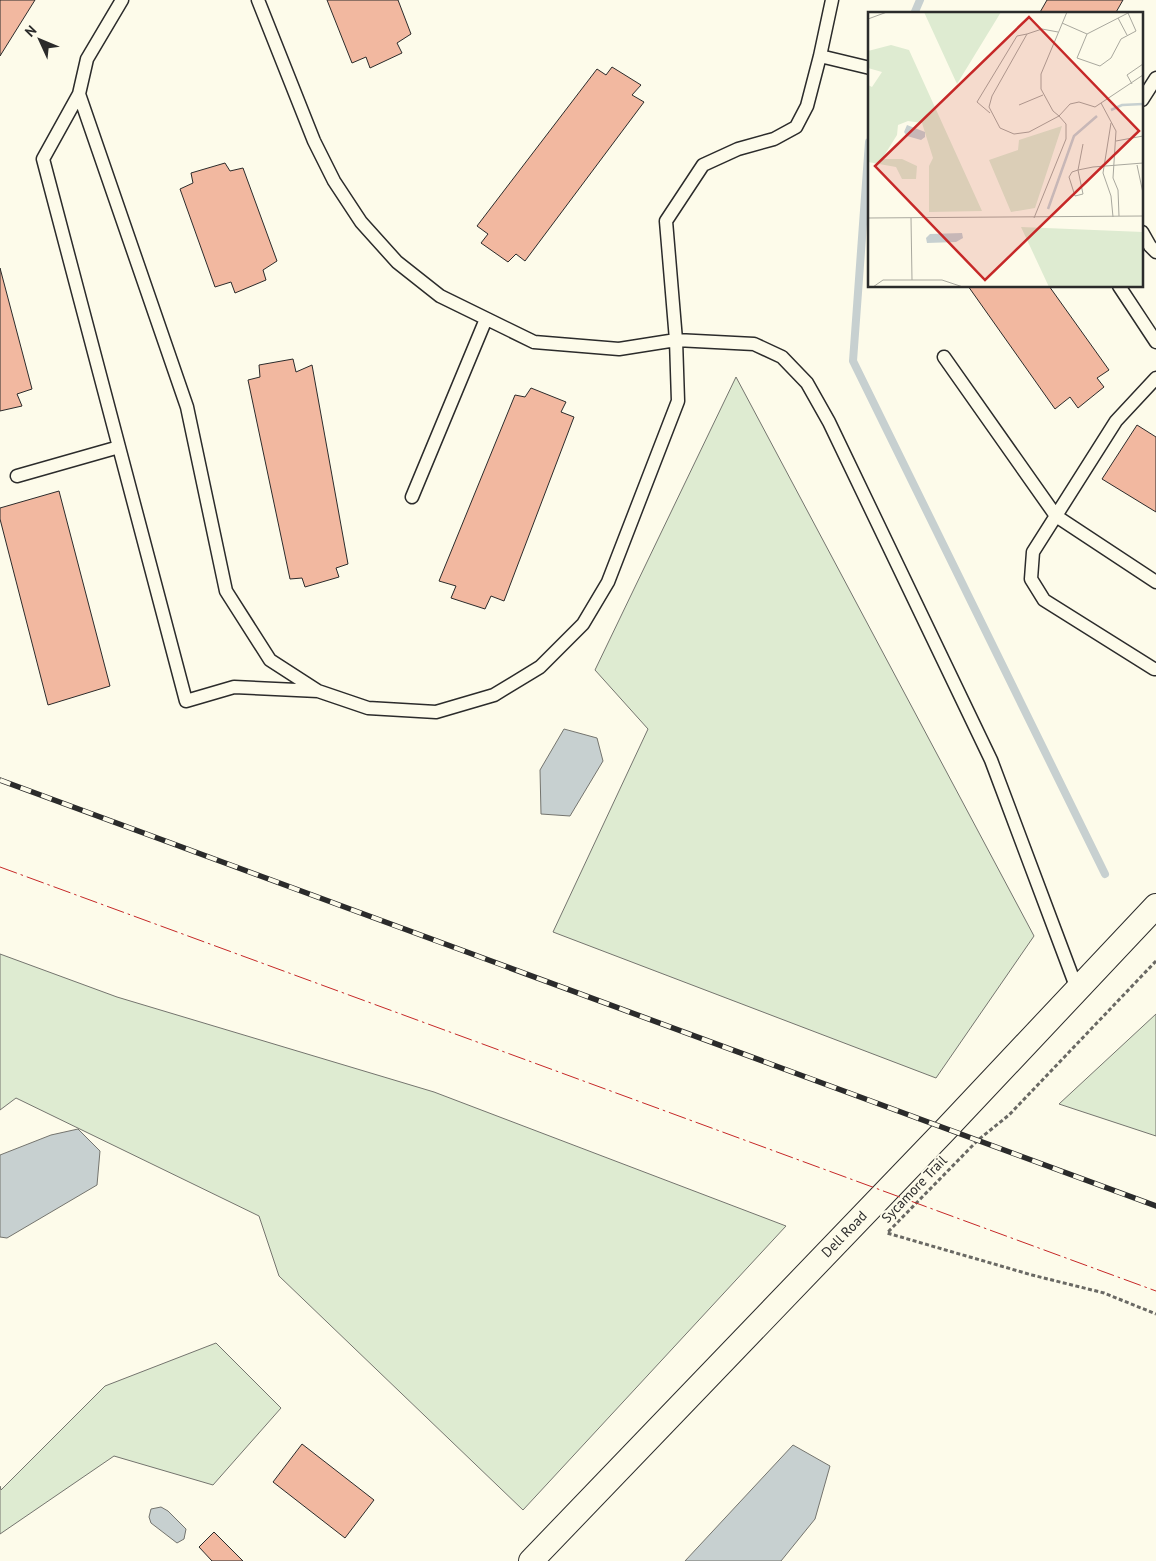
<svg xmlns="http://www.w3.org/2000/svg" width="1156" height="1561" viewBox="0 0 1156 1561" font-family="'PT Sans',sans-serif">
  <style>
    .green { fill: #deebd1; stroke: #74746e }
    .water { fill: #c7d0d0; stroke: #74746e }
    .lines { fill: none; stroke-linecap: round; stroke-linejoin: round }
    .stream { stroke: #c7d0d0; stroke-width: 8 }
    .building { fill: #f2b8a0; stroke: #2b2b2b }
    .service-casing { stroke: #2b2b2b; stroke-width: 15 }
    .minor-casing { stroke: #2b2b2b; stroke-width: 26 }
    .path { stroke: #6a6964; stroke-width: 3; stroke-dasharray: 4 2.5; stroke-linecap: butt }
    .service { stroke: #fdfbea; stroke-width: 12 }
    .minor { stroke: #fdfbea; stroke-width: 24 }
    .rail-casing { stroke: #2b2b2b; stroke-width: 5.5 }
    .rail { stroke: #fdfbea; stroke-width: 4; stroke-dasharray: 11; stroke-linecap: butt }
    .power { stroke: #c62828; stroke-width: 1; stroke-dasharray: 18 4 2.5 4; stroke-linecap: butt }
    .labels { text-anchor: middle; stroke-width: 4; stroke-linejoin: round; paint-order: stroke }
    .street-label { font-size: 14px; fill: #2b2b2b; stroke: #fdfbea }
    .inset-river { fill: none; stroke: #c7d0d0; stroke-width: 2.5 }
    .inset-road { fill: none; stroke: #a9a89e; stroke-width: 1 }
    .view { fill: #c62828; fill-opacity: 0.15; stroke: #c62828; stroke-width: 2.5 }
    .inset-edge { fill: none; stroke: #2b2b2b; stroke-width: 2.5 }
  </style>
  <rect width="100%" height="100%" fill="#fdfbea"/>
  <path class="green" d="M736,377L1034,936L936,1078L553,932L648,729L595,670Z
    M0,954L117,997L434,1092L786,1226L523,1510L279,1276L259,1216L16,1098L0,1110Z
    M1156,1014V1136L1059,1104Z
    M216,1343L281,1408L213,1485L114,1456L0,1534V1486L1,1490L105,1386Z"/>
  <path class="water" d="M564,729L597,738L603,761L570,816L541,814L540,770Z
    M78,1129L100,1151L97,1185L7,1238L0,1237V1155L51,1135Z
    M793,1445L830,1466L815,1519L781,1561H685Z
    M161,1507L168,1511L186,1529L184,1539L177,1543L151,1523L149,1517L151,1509Z"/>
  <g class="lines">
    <path class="stream" d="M914,14L920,0
      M869,142L853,361L1105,874"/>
  </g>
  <path class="building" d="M0,0H35L0,56Z
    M327,0H398L411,34L397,43L402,53L370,68L366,57L352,63Z
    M1047,0H1123L1115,14H1039Z
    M612,67L641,85L632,95L644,102L525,261L516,254L508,262L481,243L488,234L477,226L597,69L606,75Z
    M225,163L230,171L243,168L277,261L263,270L266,280L235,293L231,282L215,287L180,189L193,183L191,173Z
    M0,268L32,389L17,394L22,406L0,411Z
    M968,286H1049L1109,370L1097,378L1104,387L1078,408L1070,397L1055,409Z
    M293,359L296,372L312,365L348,564L336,568L339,577L305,587L302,578L290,579L248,380L260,377L259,365Z
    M531,388L566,402L561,412L574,417L504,601L491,596L485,609L451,598L456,586L439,581L515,395L525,397Z
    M1137,425L1156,437V512L1102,479Z
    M59,491L110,686L48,705L0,519V508Z
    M302,1444L374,1500L345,1538L273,1482Z
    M214,1532L243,1561H212L199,1547Z"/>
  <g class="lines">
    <g class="service-casing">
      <path id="service" d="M122,0L87,59L79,94L187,407L226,591L270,660L318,691L368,708L436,712L494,695L540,667L583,624L608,582L678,401L676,340L754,344L782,357L807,383L829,422L991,760L1077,989
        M258,0L314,141L334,181L361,222L397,262L440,296L534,342L619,349L676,340L666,221L703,165L738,149L774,139L796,127L807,106L820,56L832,0
        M820,56L870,68
        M79,94L43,159L186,701L234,687L318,691
        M1142,100L1156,78
        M1142,232L1150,246L1156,252
        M1119,286L1156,342
        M944,357L1056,516L1156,582
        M1156,378L1116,421L1033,552L1031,579L1044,600L1154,669H1156
        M17,476L119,447
        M412,497L486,319"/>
    </g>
    <g class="minor-casing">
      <path id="minor" d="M531,1561L947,1128L1156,906"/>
    </g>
    <path class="path" d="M1156,961L1009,1115L978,1140L887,1233L1032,1275L1104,1293L1156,1314"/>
    <use href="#service" class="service"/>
    <use href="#minor" class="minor"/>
    <g class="rail-casing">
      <path id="rail" d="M0,780L1156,1206"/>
    </g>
    <use href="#rail" class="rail"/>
    <path class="power" d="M0,867L1156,1291"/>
  </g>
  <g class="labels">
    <g class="street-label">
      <text transform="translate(914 1189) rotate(-46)" y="5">Sycamore Trail</text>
      <text transform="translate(844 1234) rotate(-46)" y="5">Dell Road</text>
    </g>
  </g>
  <g transform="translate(868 12)">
    <rect width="275" height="275" fill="#fdfbea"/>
    <path d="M56,0H133L89,72ZM23,33L41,38L114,199L61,200V154L65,146L54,111L40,109L30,113L29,123L14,147H34L49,154L48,167H34L28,155L0,150V73L4,75L14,60L0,56V39ZM194,114L167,196L143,200L121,148L150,138L151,128ZM153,215L275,220V275H181Z" fill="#deebd1"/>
    <path d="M39,113L57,120V125L53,128L39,124L36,120ZM94,221L95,226L88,230L59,231L58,226L62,222Z" fill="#c7d0d0"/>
    <path class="inset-river" d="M243,98L254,93L275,92M180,197L206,124L229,104"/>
    <path class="inset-road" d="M199,0L173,62V77L185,99L191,104L202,92L211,90L227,95L275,63M250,6L259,23M0,7L19,0M194,11L219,22L260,1L268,19L253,27L243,46L232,54L209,46L219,22M264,72L259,63L275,52M233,91L248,119L245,166L250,178L251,204M151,93L175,83M122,101L109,90L149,24L159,22M243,111L235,161L243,184L245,205M248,129L275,124M215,132L210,158L215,182L207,184L201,165L204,160L210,158L225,155L275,151M269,153L275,181M0,206L275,204M43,206L44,268M166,206L198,127V112L191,104L161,120L146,122L132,116L121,95L124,84L159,22L174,17L190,20M5,275L15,268H74L95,275"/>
    <path class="view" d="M161,5L271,119L117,268L7,154Z"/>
    <rect width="275" height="275" class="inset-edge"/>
  </g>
  <g transform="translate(40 40) rotate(314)" stroke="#fdfbea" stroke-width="4" paint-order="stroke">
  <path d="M0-4L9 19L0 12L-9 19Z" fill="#2b2b2b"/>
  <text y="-8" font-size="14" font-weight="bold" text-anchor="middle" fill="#2b2b2b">N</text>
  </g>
</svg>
